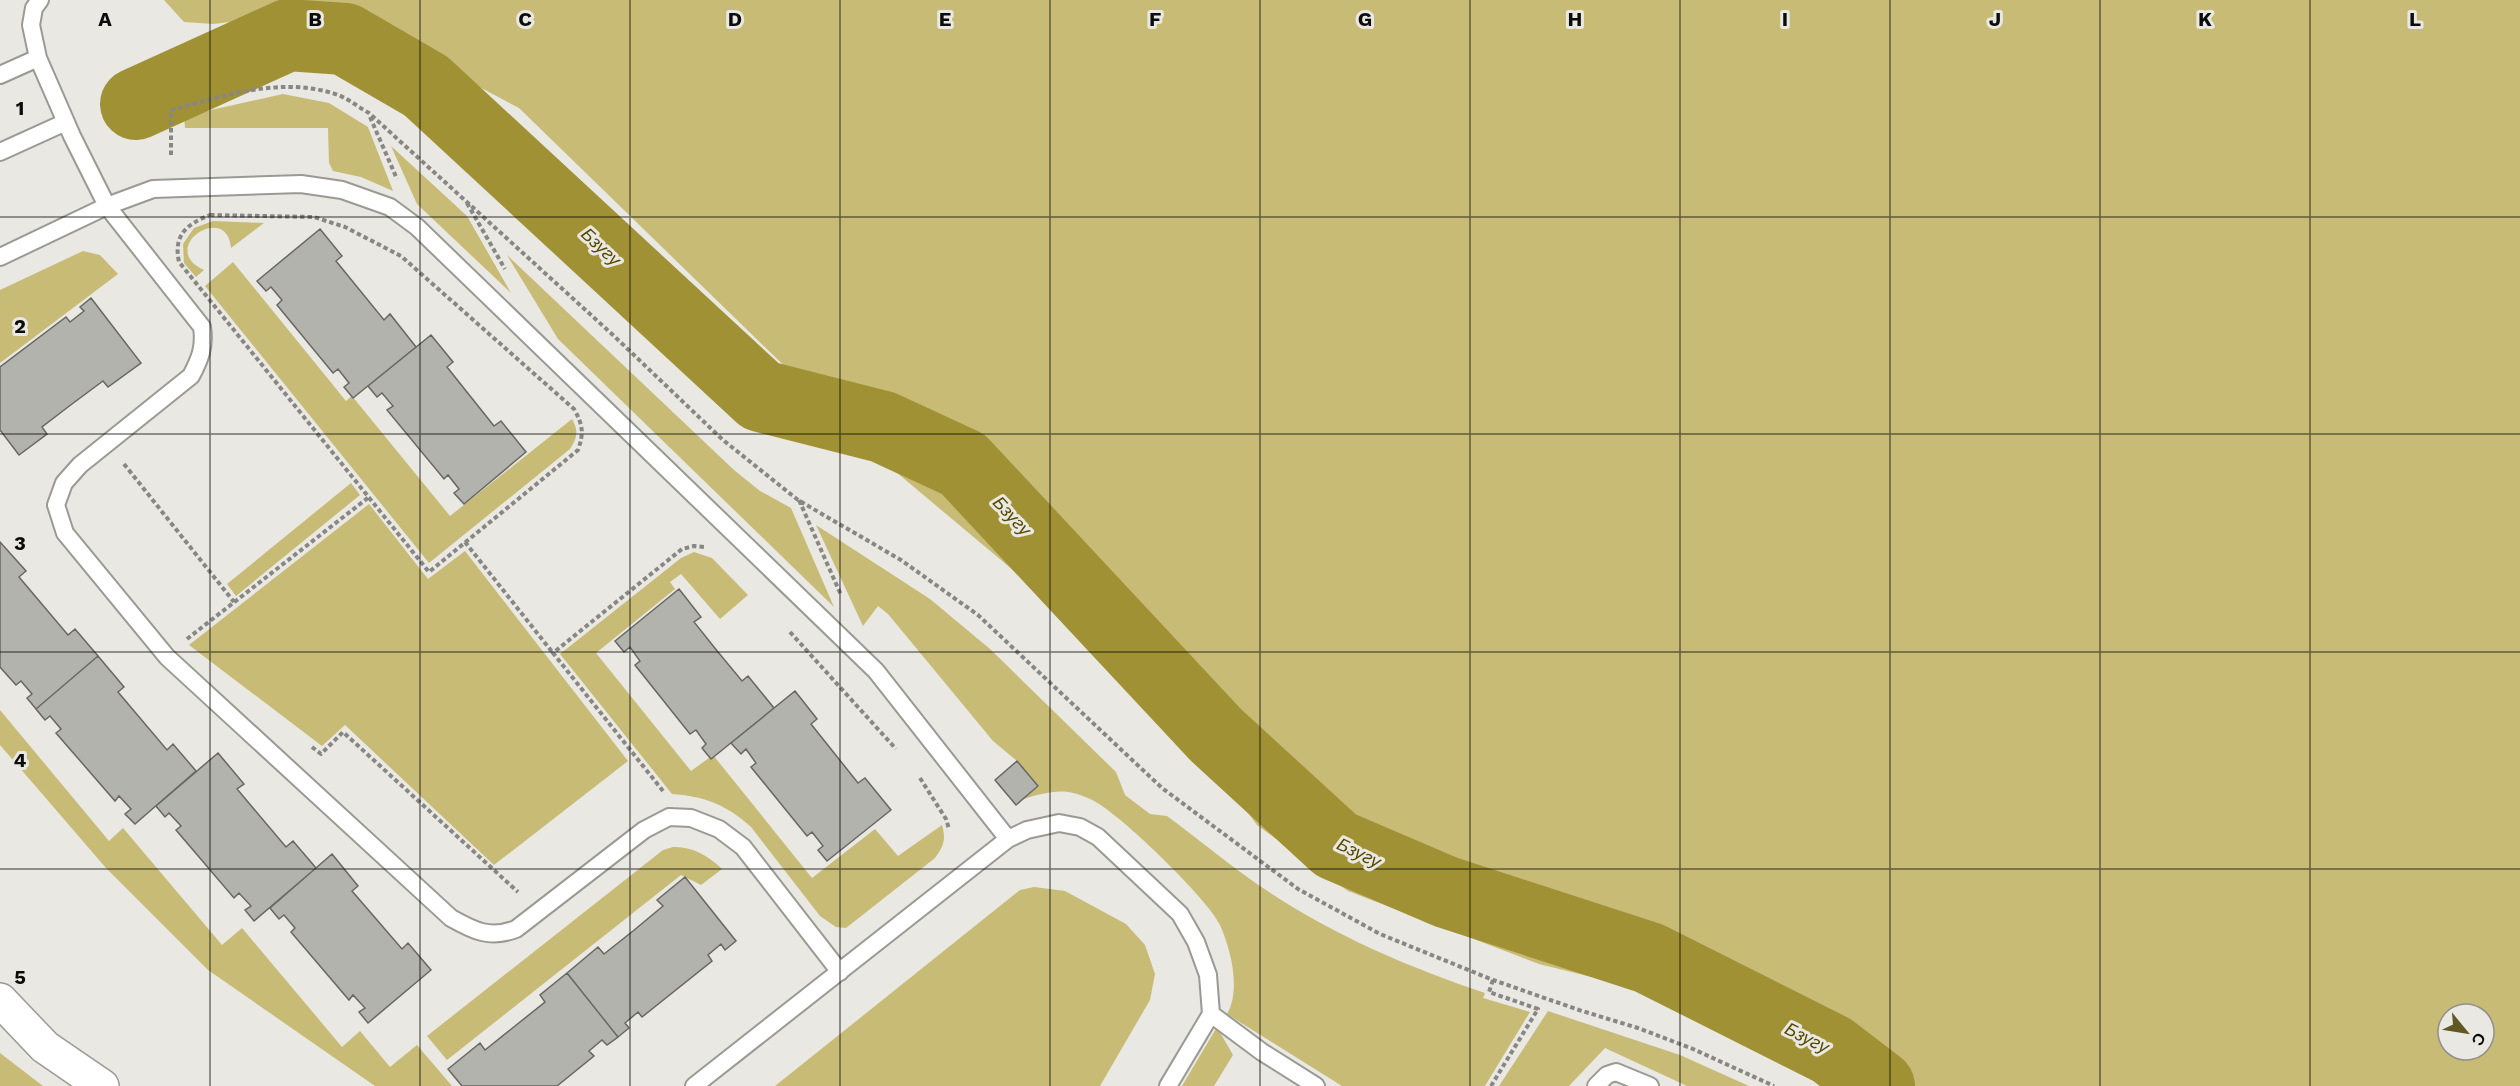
<svg xmlns="http://www.w3.org/2000/svg" width="2520" height="1086" viewBox="0 0 2520 1086" font-family="'Work Sans',sans-serif">
  <style>
    .green { fill: #c8bb76; fill-rule: evenodd }
    .lines { fill: none; stroke-linecap: round; stroke-linejoin: round }
    .river { stroke: #a19135; stroke-width: 72 }
    .building { fill: #b3b3ad; stroke: #686763; stroke-width: 1.5 }
    .service-casing { stroke: #9a9a95; stroke-width: 20 }
    .tertiary-casing { stroke: #9a9a95; stroke-width: 36 }
    .path { stroke: #888784; stroke-width: 4; stroke-dasharray: 4.5 3; stroke-linecap: butt }
    .service { stroke: #fff; stroke-width: 16 }
    .tertiary { stroke: #fff; stroke-width: 33 }
    .grid { fill: none; stroke: #0c0c0a; stroke-width: 1.5; stroke-opacity: 0.55 }
    .labels { text-anchor: middle; stroke-width: 6; stroke-linejoin: round; paint-order: stroke }
    .water-label { font-size: 18px; font-style: italic; fill: #564a00; stroke: #e9e8e3 }
    .grid-label { font-size: 20px; text-anchor: middle; font-weight: bold; fill: #0c0c0a; stroke: #e9e8e3; stroke-width: 6; stroke-linejoin: round; paint-order: stroke }
  </style>
  <rect width="100%" height="100%" fill="#e9e8e3"/>
  <path class="green" d="M164,0H2520V1086H1831L1738,1032L1632,987L1539,964L1348,891L1257,825L1213,765L1096,655L1039,592L877,456L519,108L333,9L213,24L184,22ZM2448,1014H2484V1050H2448Z
    M283,94L329,103L368,127L393,191L361,177L333,171L329,163L328,128H185L184,116Z
    M391,146L467,216L511,293L417,204Z
    M213,221L264,223L231,248C227,201 156,248 204,270L196,277L184,263L183,244L194,228Z
    M83,251L100,255L118,274L0,363V290Z
    M507,255L734,470L760,491L791,508L834,607L558,339Z
    M233,262L346,401L352,396L450,516L572,419C579,431 577,438 570,449L429,563L205,286Z
    M351,483L360,495L236,596L227,584Z
    M369,504L428,579L465,551L628,761L494,865L345,725L322,746L189,645Z
    M816,525L930,599L990,649L1116,772L1125,795L1150,814L1167,816C1201,841 1234,869 1269,892C1335,936 1411,968 1485,993L1483,998L1530,1012L1485,1086H1342L1227,1014C1241,990 1231,950 1220,925C1209,900 1120,814 1094,801C1087,797 1076,793 1068,792C1053,790 1038,795 1023,799L1039,786L1017,761L993,741L888,614L878,606L863,626Z
    M694,552L712,558L748,595L720,619L681,574L670,582L675,589L596,653L691,771L713,755L812,878L875,829L898,856L942,825C946,839 944,846 935,858L846,928L836,927L820,916L751,827C727,805 704,796 672,794L560,654L681,558Z
    M0,710L109,841L123,828L222,945L242,928L342,1047L360,1031L390,1067L417,1045L452,1086H375L208,970L106,868L0,745Z
    M673,847C692,846 709,856 722,869L701,885L681,875L447,1060L427,1036L663,850Z
    M1034,887L1065,891L1126,924L1145,945L1155,974L1150,1000L1100,1086H775L1020,890Z
    M1548,1011L1680,1055L1749,1086H1687L1605,1048L1569,1086H1499Z
    M1217,1027L1233,1055L1214,1086H1182Z
    M0,1053L43,1086H0Z"/>
  <g class="lines">
    <path class="river" d="M136,104L288,35L345,39L426,86L761,396L883,427L963,464L1216,735L1336,845L1446,892L1649,958L1832,1050L1879,1086"/>
  </g>
  <path class="building" d="M320,229L342,256L336,261L384,320L390,314L416,347L353,398L344,387L349,383L338,369L333,373L277,305L282,300L271,287L266,291L257,281Z
    M91,298L141,363L108,387L103,381L72,404L42,427L47,434L19,455L0,430V367L66,317L70,322L84,311L80,307Z
    M431,335L453,362L447,367L494,426L501,421L526,452L464,504L454,493L459,489L448,475L444,479L387,410L393,406L382,393L377,397L368,386Z
    M0,542L26,571L19,577L68,635L75,629L98,656L36,709L27,698L32,694L21,681L16,685L0,667Z
    M679,589L701,617L694,622L718,652L742,681L748,676L774,708L711,759L702,748L706,744L696,730L690,734L635,665L640,661L630,647L624,652L615,641Z
    M98,656L124,687L118,692L167,750L173,744L196,771L135,824L125,814L131,809L119,796L115,801L56,733L61,729L50,716L45,720L36,709Z
    M795,691L817,719L811,724L858,783L865,778L891,810L827,861L818,850L823,846L812,832L807,836L751,767L756,763L746,749L741,754L731,743Z
    M218,753L244,784L237,789L286,847L293,841L316,868L254,921L245,910L251,906L239,893L234,898L176,830L181,826L169,813L165,817L156,806Z
    M1017,761L1038,786L1016,805L995,780Z
    M332,854L358,886L352,891L402,949L408,943L431,970L368,1023L359,1012L365,1008L353,995L349,1000L291,932L295,928L284,915L279,919L270,908Z
    M685,877L736,941L725,950L721,944L708,955L712,961L642,1017L638,1012L625,1023L629,1028L618,1037L567,973L598,947L604,954L633,931L663,906L657,900Z
    M567,973L618,1037L607,1045L602,1040L589,1051L594,1056L557,1086H462L448,1069L480,1043L485,1050L545,1002L540,995Z"/>
  <g class="lines">
    <g class="service-casing">
      <path id="service" d="M40,0L34,8L31,25L38,58L72,136L107,206L202,327C205,347 200,359 191,376L80,465L64,483L56,505L65,533L167,657L451,918C474,931 490,939 516,929L644,830L669,817L691,818L719,829L743,847L840,972
        M0,75L38,58
        M0,152L66,122
        M0,257L107,206L153,189L301,184L342,190L390,207L417,227L876,671L1008,839
        M1211,1014L1262,1052L1316,1086
        M694,1086L1008,839L1027,830L1059,823L1080,827L1098,837L1180,914L1196,942L1208,975L1211,1014L1168,1086
        M1596,1086L1607,1075L1616,1072L1650,1086"/>
    </g>
    <g class="tertiary-casing">
      <path id="tertiary" d="M0,1000L45,1047L102,1086"/>
    </g>
    <path class="path" d="M370,117L397,179
      M171,155V110C224,96 278,77 332,93C345,96 358,107 369,113L613,335L723,440L798,500L901,560L978,615L1162,788L1298,889L1380,934L1493,980L1579,1010L1638,1028L1693,1049L1774,1086
      M467,203L505,269
      M210,215L314,217L345,227L401,256L574,409C583,425 584,433 578,450L429,572L179,262C173,235 187,224 210,215Z
      M124,464L234,602
      M799,500L841,595
      M465,542L553,653
      M790,632L896,749
      M187,639L369,497
      M312,747L321,754L343,732L518,892
      M920,778L946,819L949,829
      M663,791L553,653L682,549L694,546L705,547
      M1491,1086L1538,1009L1489,992L1493,980"/>
    <use href="#service" class="service"/>
    <use href="#tertiary" class="tertiary"/>
  </g>
  <path class="grid" d="M210,0V1086M420,0V1086M630,0V1086M840,0V1086M1050,0V1086M1260,0V1086M1470,0V1086M1680,0V1086M1890,0V1086M2100,0V1086M2310,0V1086M0,217H2520M0,434H2520M0,652H2520M0,869H2520"/>
  <g class="labels">
    <g class="water-label">
      <text transform="translate(601 247) rotate(43)" y="6">Бзугу</text>
      <text transform="translate(1012 516) rotate(47)" y="6">Бзугу</text>
      <text transform="translate(1359 853) rotate(26)" y="6">Бзугу</text>
      <text transform="translate(1807 1038) rotate(27)" y="6">Бзугу</text>
    </g>
  </g>
  <g class="grid-label">
    <text x="105" y="26">A</text>
    <text x="315" y="26">B</text>
    <text x="525" y="26">C</text>
    <text x="735" y="26">D</text>
    <text x="945" y="26">E</text>
    <text x="1155" y="26">F</text>
    <text x="1365" y="26">G</text>
    <text x="1575" y="26">H</text>
    <text x="1785" y="26">I</text>
    <text x="1995" y="26">J</text>
    <text x="2205" y="26">K</text>
    <text x="2415" y="26">L</text>
    <text x="20" y="115">1</text>
    <text x="20" y="333">2</text>
    <text x="20" y="550">3</text>
    <text x="20" y="767">4</text>
    <text x="20" y="984">5</text>
  </g>
  <g transform="translate(2466 1032) rotate(120)"><circle r="28" fill="#e9e8e3" stroke="#91908c" stroke-width="1.5"/>
  <path d="M0-4.5L10 22L0 15L-10 22Z" fill="#605723"/>
  <text y="-9" font-size="16" font-weight="bold" text-anchor="middle" fill="#0c0c0a">С</text>
  </g>
</svg>
